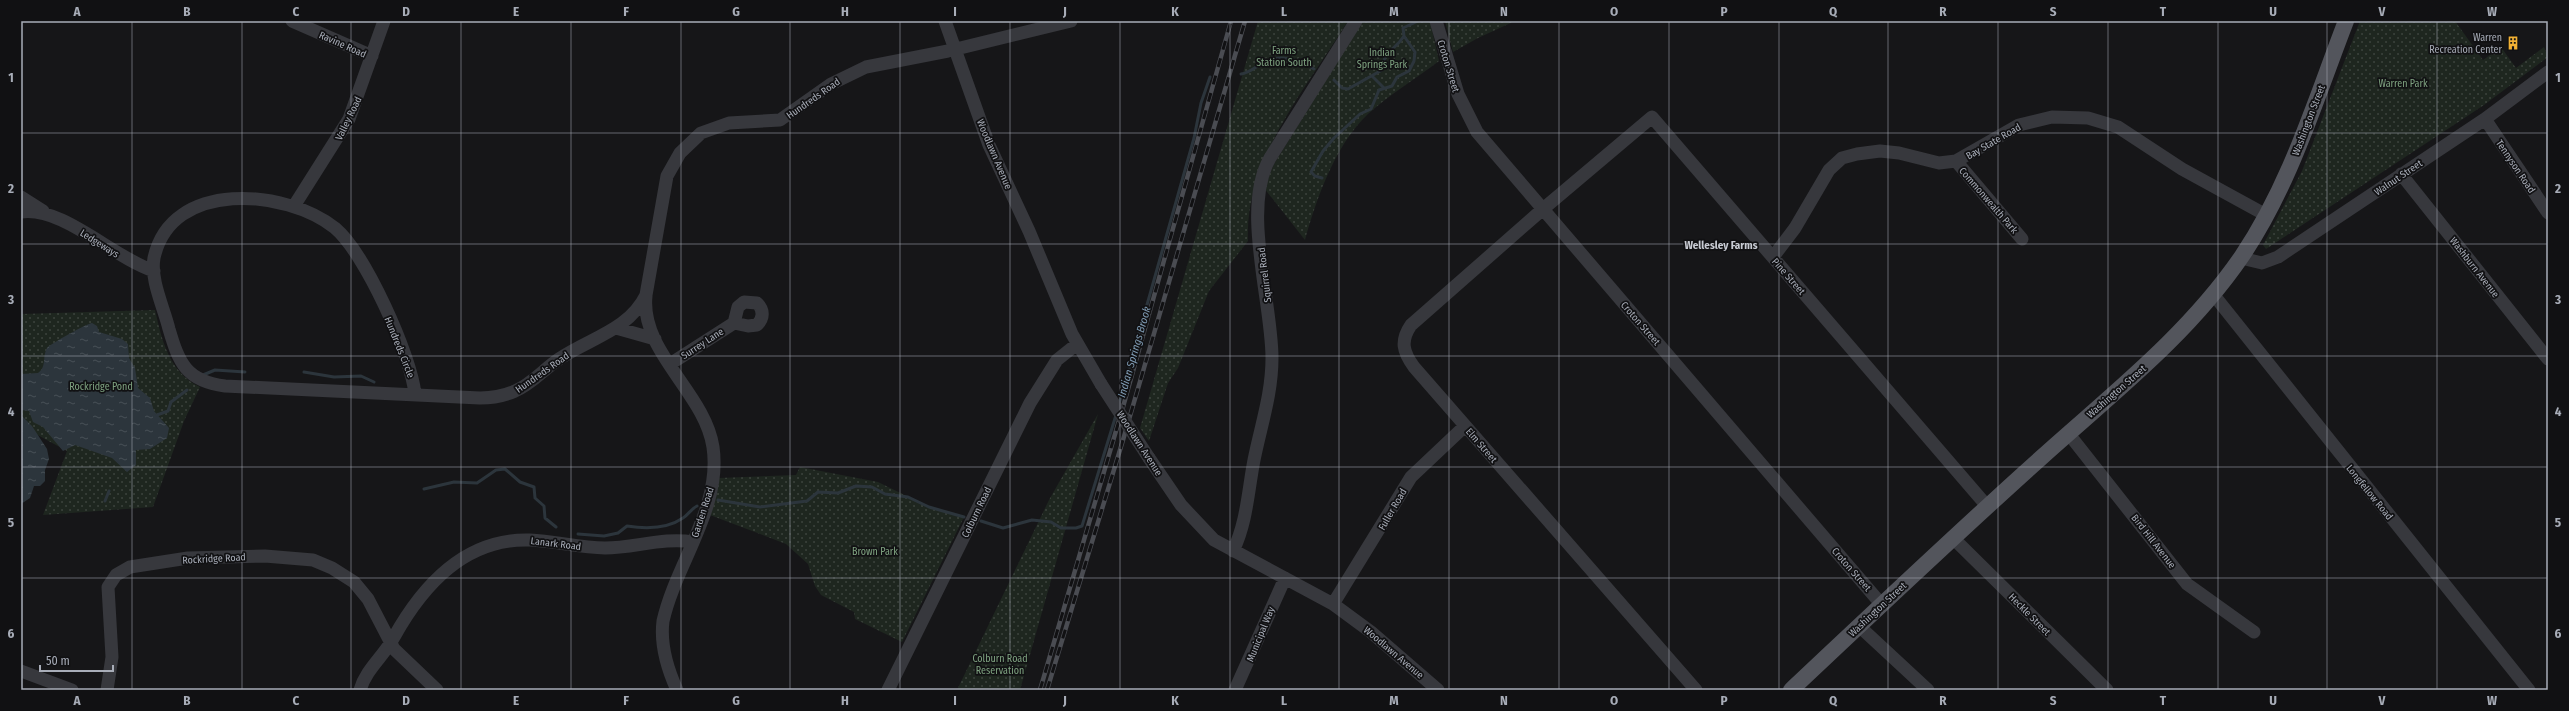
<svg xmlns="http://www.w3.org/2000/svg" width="2569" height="711" viewBox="0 0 2569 711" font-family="'Fira Sans Condensed',sans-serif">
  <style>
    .park { fill: url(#park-dots) }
    .water { fill: url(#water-ripples) }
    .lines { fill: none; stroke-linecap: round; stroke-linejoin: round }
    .stream { stroke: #2c353c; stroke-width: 3 }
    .minor { stroke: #37383d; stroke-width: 13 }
    .major { stroke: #53555c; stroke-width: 16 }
    .rail-casing { stroke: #4a4c52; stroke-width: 4.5 }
    .rail { stroke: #111113; stroke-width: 3; stroke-dasharray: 9; stroke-linecap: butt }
    .minor-bridge { stroke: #37383d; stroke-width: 13 }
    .grid { fill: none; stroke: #a8adb8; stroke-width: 1; stroke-opacity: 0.55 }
    .labels { text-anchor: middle; stroke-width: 3.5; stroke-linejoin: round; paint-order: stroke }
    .poi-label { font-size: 10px; fill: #a8adb8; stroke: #111113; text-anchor: end }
    .street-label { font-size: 10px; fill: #a8adb8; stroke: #111113 }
    .park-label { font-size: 10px; fill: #7fa381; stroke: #111113 }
    .neighbourhood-label { font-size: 11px; font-weight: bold; fill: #c9ccd4; stroke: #111113 }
    .water-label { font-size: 11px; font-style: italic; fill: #7f9bb3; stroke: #111113 }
    .neatline { fill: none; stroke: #a8adb8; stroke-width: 1.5 }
    .grid-label { font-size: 13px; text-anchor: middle; font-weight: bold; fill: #a8adb8 }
  </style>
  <defs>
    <pattern id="park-dots" width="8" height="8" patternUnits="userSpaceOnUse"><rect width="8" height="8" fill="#1e261f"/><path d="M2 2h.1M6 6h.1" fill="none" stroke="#3c433d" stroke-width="1.8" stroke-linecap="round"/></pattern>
    <pattern id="water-ripples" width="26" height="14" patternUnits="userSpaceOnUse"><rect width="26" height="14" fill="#2c353c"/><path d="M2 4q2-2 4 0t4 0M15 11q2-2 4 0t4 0" fill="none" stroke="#485056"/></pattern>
  </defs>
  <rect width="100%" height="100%" fill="#161618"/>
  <path class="park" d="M1258,21H1348C1307,87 1244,160 1248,241L1209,291L1178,368L1168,383L1149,441L1140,428Z
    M1362,21H1430L1439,61C1418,77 1395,91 1375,108C1338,137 1317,196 1305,240L1264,188L1274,164Z
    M1445,21H1515L1478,38L1453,52Z
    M2360,21H2455L2483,60L2501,47L2516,68L2544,47L2548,57L2484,105L2266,249L2263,245L2302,171Z
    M155,310C162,341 169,372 200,387L184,421L153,507L43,515L67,451L21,426V314Z
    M1098,414L1020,690H957L1049,500Z
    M800,467L878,482L929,507L964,517L902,642L855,619L854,612L821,595L815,586L808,564L786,544L710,515L719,478L796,475Z"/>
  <path class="water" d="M92,323L97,326L99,332L122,339L128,344L129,358L135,368L138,388L150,398L154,411L169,428L167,438L150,449L136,450V465L127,472L112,458L75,445L63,451L43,427L33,422L29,411L21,410V374L38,373C47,367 42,357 47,348C50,344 88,323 92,323Z
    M21,415L32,426L47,449L49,459L45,470V481L40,486H34L30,498L21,504Z"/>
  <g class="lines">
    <path class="stream" d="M1241,74C1249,73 1254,68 1261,64C1279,53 1297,58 1314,69
      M1372,76L1384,88
      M1334,80L1342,88L1348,89L1382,70C1384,49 1394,52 1404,36L1403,28L1418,21
      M1322,178L1315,176L1311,172L1323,151L1334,138L1360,114L1371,109L1379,90L1392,86L1397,77L1409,71L1414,61L1415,52L1404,36
      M304,372L334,377L361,376L374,382
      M203,375L215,370L245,372
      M1119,404L1194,138L1201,103L1210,77
      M157,415L168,411L171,402L187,390
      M424,489L454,482L477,483L496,470L505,469L520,482L534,487L535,498L544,506L545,518L556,527
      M718,500L760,507L807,501L818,492L838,493L856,486L872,487L885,494L908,497L929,507L964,517
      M105,501L109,491
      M981,521L1003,528L1032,520L1051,522L1061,528H1076L1082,526L1116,415
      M578,534L604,536L618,533L627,526C646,529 667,529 683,518C688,515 691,509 697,506"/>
    <path class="minor" d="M292,21L372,56
      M945,21L989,145L1029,231L1072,334L1101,384
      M1436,21L1458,94L1477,132L1882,605
      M2485,119L2548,213
      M1956,161L2022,239
      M2401,174L2548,359
      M21,197L43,211
      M294,206L349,119L384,21
      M21,212C63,206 112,257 154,271
      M1773,257L1795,228L1829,170L1842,158L1857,154L1880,151L1899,153L1939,163L1956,161L2019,125L2052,117L2088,118L2118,127L2182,169L2266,215
      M2241,258L2262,263L2278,257L2485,119L2548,72
      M2213,294L2529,690
      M646,296C640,352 705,393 713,447C722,508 676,563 663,621C660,645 667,668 677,690
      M616,328L655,339
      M670,364L734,323L738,307L744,302L757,303C764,310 764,318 757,325L748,326L734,323
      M415,394C411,355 365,253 335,228C286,189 171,179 154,258C150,280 164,308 169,329C179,363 186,381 225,386L480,398C492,398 504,396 515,391C532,384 544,369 559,359C590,338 629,330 646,295L667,176L680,153L701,133L729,123L780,120L831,84L866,67L948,51L1071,21
      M2068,433L2187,584L2254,632
      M1149,458L1181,505L1214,540L1333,604L1371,632L1438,690
      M1953,538L2107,690
      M1233,551C1247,522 1248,491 1254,460C1261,425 1272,394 1272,358C1272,301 1241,208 1270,158L1356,21
      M1333,604L1411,477L1465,426
      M1859,626L1928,690
      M21,671L72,690
      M107,690L112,657L108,587L116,575L130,567L188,558L265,556L313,560L332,568L354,582L368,599L394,649L437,690
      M360,690C366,669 384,656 394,637C423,585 465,538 530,540C555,541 580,548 605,548C634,548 664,537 693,542
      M888,690L1030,403L1057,360L1077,344
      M1235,690L1285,578
      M1696,690L1414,367C1403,352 1400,341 1411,325L1543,209L1652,117L1987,506"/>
    <path class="major" d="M1791,690C1874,612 1957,533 2042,457C2112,394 2188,335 2242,256C2290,185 2315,101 2346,21"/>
    <g class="rail-casing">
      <path id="rail" d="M1040,690L1123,407L1231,21
        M1047,690L1123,440L1245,21"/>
    </g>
    <use href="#rail" class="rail"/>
    <path class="minor-bridge" d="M1101,384L1149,458"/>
  </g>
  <path class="grid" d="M132,21V690M242,21V690M351,21V690M461,21V690M571,21V690M681,21V690M790,21V690M900,21V690M1010,21V690M1120,21V690M1230,21V690M1339,21V690M1449,21V690M1559,21V690M1669,21V690M1779,21V690M1888,21V690M1998,21V690M2108,21V690M2218,21V690M2327,21V690M2437,21V690M21,133H2548M21,244H2548M21,356H2548M21,467H2548M21,578H2548"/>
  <defs>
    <g id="building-bare" transform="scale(1.08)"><path d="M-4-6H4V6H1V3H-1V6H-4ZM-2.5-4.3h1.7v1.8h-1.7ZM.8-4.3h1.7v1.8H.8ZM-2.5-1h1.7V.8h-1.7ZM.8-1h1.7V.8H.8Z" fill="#f2b134" stroke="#111113" stroke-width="2.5" paint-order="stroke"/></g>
  </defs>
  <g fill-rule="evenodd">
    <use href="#building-bare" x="2513" y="43"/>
  </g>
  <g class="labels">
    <g class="poi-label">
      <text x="2502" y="41">Warren<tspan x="2502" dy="12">Recreation Center</tspan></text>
    </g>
    <g class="street-label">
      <text transform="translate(343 44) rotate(24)" y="4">Ravine Road</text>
      <text transform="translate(1449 66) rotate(73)" y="4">Croton Street</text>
      <text transform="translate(813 98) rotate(-35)" y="4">Hundreds Road</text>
      <text transform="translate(348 118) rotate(-64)" y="4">Valley Road</text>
      <text transform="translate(2308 120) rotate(-69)" y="4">Washington Street</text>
      <text transform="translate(1993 141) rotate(-30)" y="4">Bay State Road</text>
      <text transform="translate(995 154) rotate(67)" y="4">Woodlawn Avenue</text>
      <text transform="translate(2516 166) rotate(56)" y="4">Tennyson Road</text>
      <text transform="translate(2398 177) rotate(-34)" y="4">Walnut Street</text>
      <text transform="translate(1989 200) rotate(49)" y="4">Commonwealth Park</text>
      <text transform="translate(100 243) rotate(32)" y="4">Ledgeways</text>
      <text transform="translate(2475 267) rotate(52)" y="4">Washburn Avenue</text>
      <text transform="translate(1264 275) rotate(-97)" y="4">Squirrel Road</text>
      <text transform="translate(1789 276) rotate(49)" y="4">Pine Street</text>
      <text transform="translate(1641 323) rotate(49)" y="4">Croton Street</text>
      <text transform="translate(702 343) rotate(-33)" y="4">Surrey Lane</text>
      <text transform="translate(400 347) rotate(68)" y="4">Hundreds Circle</text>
      <text transform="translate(542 372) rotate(-35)" y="4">Hundreds Road</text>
      <text transform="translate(2116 391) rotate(-41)" y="4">Washington Street</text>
      <text transform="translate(1140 443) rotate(57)" y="4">Woodlawn Avenue</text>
      <text transform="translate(1482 445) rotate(49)" y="4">Elm Street</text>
      <text transform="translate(2370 492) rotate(51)" y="4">Longfellow Road</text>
      <text transform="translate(1392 509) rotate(-60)" y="4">Fuller Road</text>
      <text transform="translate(702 512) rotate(-72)" y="4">Garden Road</text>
      <text transform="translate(976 512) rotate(-64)" y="4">Colburn Road</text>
      <text transform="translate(2154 541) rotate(52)" y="4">Bird Hill Avenue</text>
      <text transform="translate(556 543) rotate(7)" y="4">Lanark Road</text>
      <text transform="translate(214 558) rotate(-3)" y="4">Rockridge Road</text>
      <text transform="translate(1852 569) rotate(49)" y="4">Croton Street</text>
      <text transform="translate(1877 609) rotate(-43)" y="4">Washington Street</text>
      <text transform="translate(2030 614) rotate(45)" y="4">Heckle Street</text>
      <text transform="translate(1260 634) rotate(-68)" y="4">Municipal Way</text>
      <text transform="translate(1394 652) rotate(40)" y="4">Woodlawn Avenue</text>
    </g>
    <g class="park-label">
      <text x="1284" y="54">Farms<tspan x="1284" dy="12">Station South</tspan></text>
      <text x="1382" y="56">Indian<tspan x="1382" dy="12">Springs Park</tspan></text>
      <text x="2403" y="87">Warren Park</text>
      <text x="101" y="390">Rockridge Pond</text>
      <text x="875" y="555">Brown Park</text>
      <text x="1000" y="662">Colburn Road<tspan x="1000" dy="12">Reservation</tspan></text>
    </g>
    <g class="neighbourhood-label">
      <text x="1721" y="249">Wellesley Farms</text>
    </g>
    <g class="water-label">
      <text transform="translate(1134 352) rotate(-74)" y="4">Indian Springs Brook</text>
    </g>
  </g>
  <rect width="2569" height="711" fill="none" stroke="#111113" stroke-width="44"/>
  <path d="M40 665v6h73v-6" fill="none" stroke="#a8adb8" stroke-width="2"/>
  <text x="46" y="665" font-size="12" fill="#a8adb8" stroke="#111113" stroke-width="3" paint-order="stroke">50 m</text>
  <rect x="22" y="22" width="2525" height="667" class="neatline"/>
  <g class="grid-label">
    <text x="77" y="16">A</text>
    <text x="187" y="16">B</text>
    <text x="296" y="16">C</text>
    <text x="406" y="16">D</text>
    <text x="516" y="16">E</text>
    <text x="626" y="16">F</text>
    <text x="736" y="16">G</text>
    <text x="845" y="16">H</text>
    <text x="955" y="16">I</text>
    <text x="1065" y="16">J</text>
    <text x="1175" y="16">K</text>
    <text x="1284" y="16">L</text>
    <text x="1394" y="16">M</text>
    <text x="1504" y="16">N</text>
    <text x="1614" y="16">O</text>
    <text x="1724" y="16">P</text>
    <text x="1833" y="16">Q</text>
    <text x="1943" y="16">R</text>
    <text x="2053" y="16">S</text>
    <text x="2163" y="16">T</text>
    <text x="2273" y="16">U</text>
    <text x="2382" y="16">V</text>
    <text x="2492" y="16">W</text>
    <text x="11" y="82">1</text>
    <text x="2558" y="82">1</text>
    <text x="11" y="193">2</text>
    <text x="2558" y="193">2</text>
    <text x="11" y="304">3</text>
    <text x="2558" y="304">3</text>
    <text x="11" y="416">4</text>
    <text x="2558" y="416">4</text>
    <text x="11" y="527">5</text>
    <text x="2558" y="527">5</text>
    <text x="11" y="638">6</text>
    <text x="2558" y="638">6</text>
    <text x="77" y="705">A</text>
    <text x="187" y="705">B</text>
    <text x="296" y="705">C</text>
    <text x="406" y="705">D</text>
    <text x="516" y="705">E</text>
    <text x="626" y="705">F</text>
    <text x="736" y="705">G</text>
    <text x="845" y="705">H</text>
    <text x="955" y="705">I</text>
    <text x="1065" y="705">J</text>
    <text x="1175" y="705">K</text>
    <text x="1284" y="705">L</text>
    <text x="1394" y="705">M</text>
    <text x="1504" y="705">N</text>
    <text x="1614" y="705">O</text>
    <text x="1724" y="705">P</text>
    <text x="1833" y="705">Q</text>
    <text x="1943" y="705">R</text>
    <text x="2053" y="705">S</text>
    <text x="2163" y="705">T</text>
    <text x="2273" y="705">U</text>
    <text x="2382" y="705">V</text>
    <text x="2492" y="705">W</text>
  </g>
</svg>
